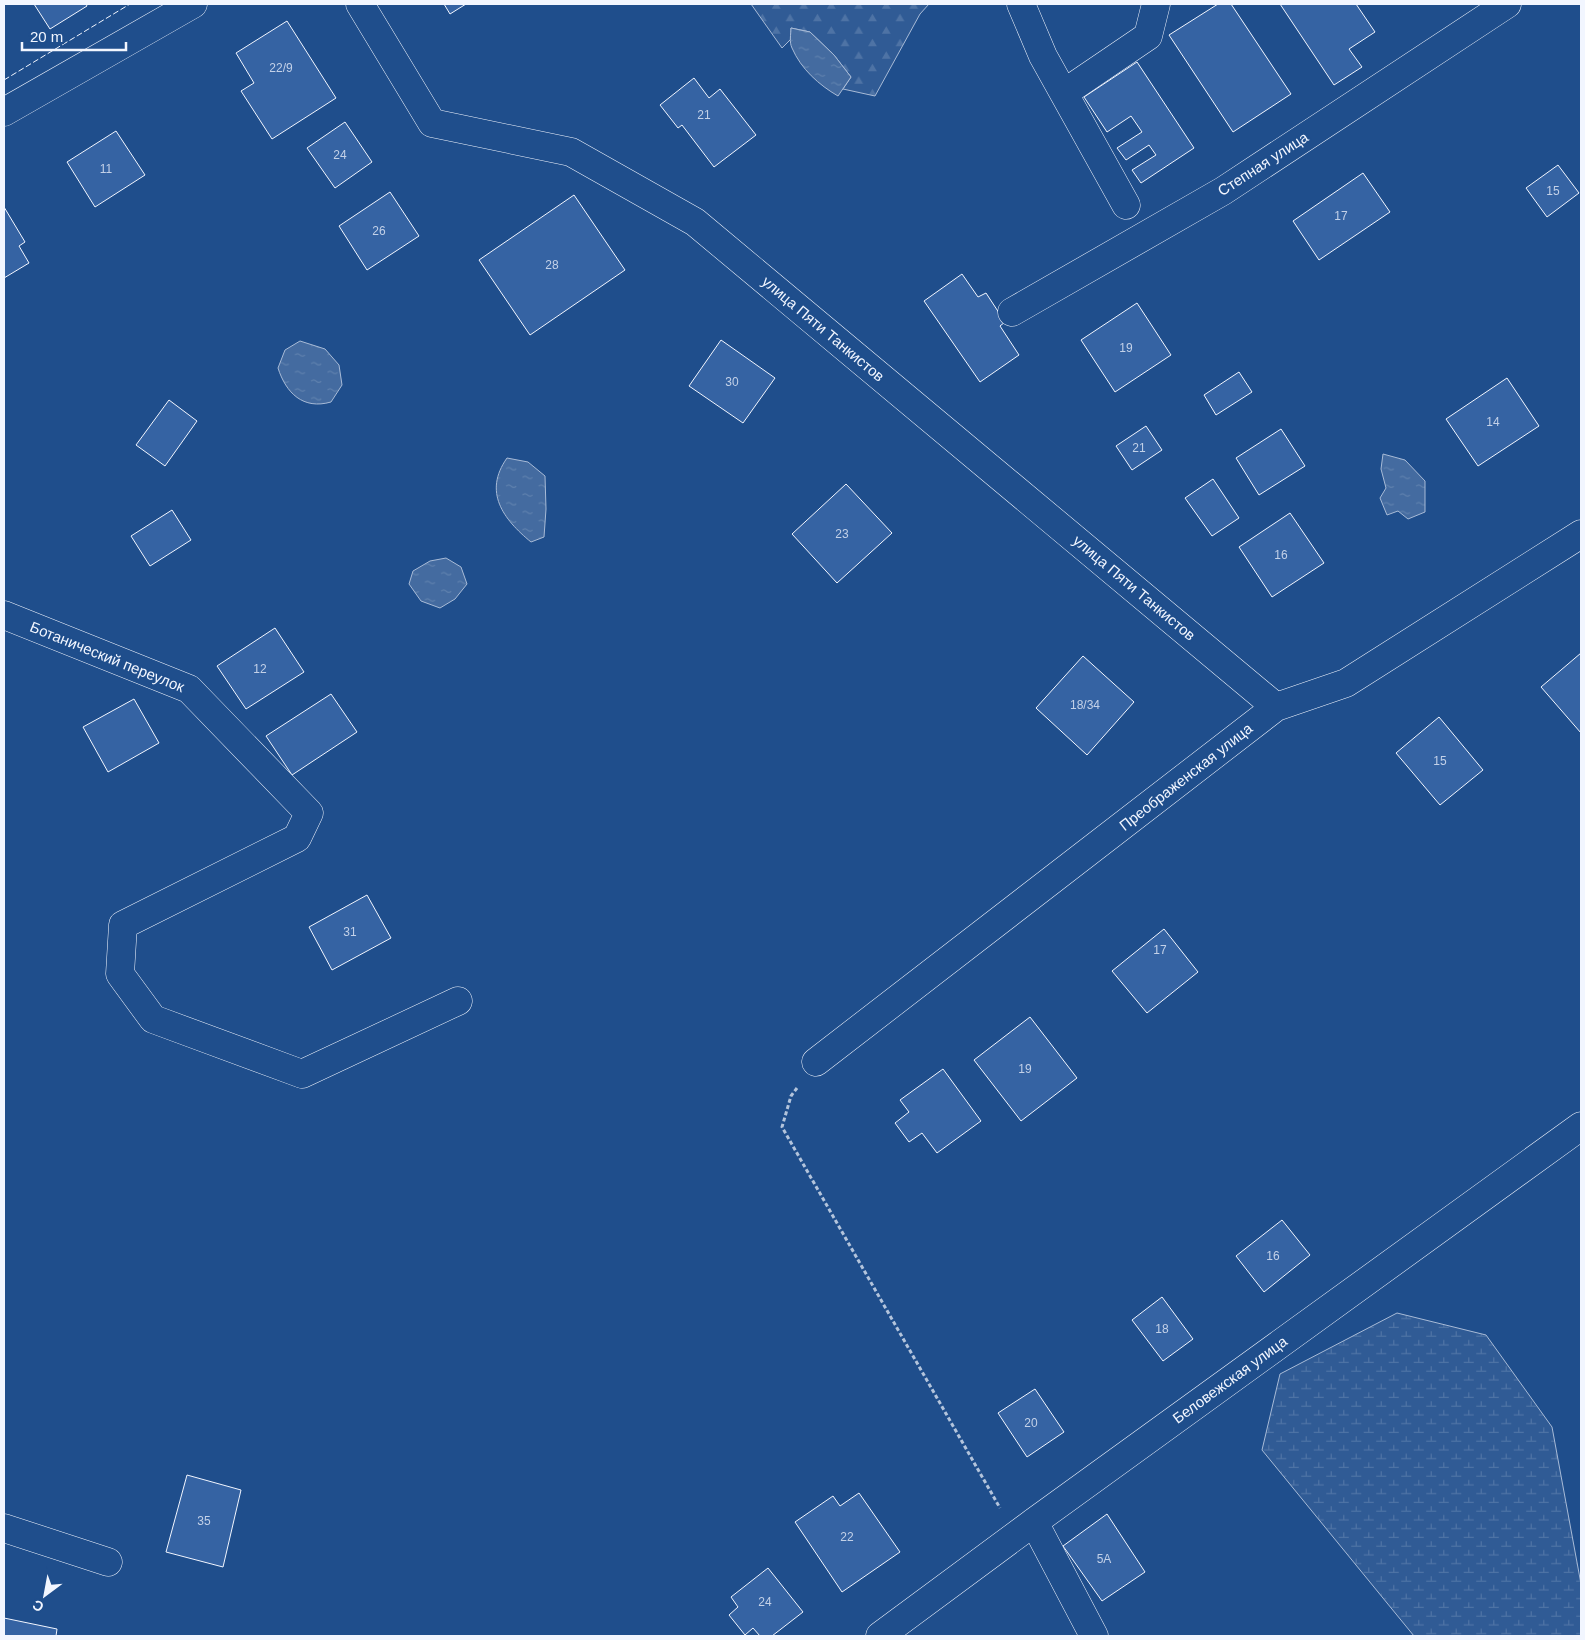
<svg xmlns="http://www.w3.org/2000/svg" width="1585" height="1640" viewBox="0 0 1585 1640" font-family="Helvetica,sans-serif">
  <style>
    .forest { fill: url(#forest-firs); stroke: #a8bbd7 }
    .wetland { fill: url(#wetland-marsh); stroke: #a8bbd7 }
    .water { fill: url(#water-ripples); stroke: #a8bbd7 }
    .building { fill: #3563a3; stroke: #f2f6ff }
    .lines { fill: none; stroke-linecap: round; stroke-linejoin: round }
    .minor-casing { stroke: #f2f6ff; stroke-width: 29 }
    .path { stroke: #b3c4dc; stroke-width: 3; stroke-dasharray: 4 2.5; stroke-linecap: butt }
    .minor { stroke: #1f4e8c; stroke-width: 28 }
    .fence { stroke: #f2f6ff; stroke-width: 1; stroke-dasharray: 6 2.5; stroke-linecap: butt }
    .labels { text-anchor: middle; stroke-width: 4; stroke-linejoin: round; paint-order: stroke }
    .number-label { font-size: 12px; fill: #c3d1e8 }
    .street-label { font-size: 15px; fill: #f2f6ff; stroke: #1f4e8c }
  </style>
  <defs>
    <pattern id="forest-firs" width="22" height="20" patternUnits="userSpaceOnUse" patternTransform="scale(1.25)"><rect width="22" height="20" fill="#305b95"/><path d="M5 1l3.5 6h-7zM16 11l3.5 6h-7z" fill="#4e73a5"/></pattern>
    <pattern id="wetland-marsh" width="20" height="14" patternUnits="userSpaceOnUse" patternTransform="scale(1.25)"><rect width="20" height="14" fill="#305b95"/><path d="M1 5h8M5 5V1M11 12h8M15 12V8" fill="none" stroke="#4e73a5"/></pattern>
    <pattern id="water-ripples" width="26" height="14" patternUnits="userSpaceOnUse" patternTransform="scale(1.25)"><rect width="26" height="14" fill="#446ba0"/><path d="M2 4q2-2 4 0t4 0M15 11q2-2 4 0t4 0" fill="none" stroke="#5f81ae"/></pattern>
  </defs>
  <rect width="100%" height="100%" fill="#1f4e8c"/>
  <path class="forest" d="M751,4H929L920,14L875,96L843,89L851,77L834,55L810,32L791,28V39L782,48Z"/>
  <path class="wetland" d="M1397,1313L1486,1335L1552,1427L1581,1584V1636H1414L1262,1450L1280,1374Z"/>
  <path class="water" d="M791,28L810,32L834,55L851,77L838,96C819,85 801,69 792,48C789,42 791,34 791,28Z
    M300,341L325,349L339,365L342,385L331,402C303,410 286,393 278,368L285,350Z
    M1383,454L1405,460L1425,481V512L1408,519L1398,511L1387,515L1380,498L1386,488L1381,469Z
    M507,458L528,462L545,476L546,509L544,537L531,542C503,519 483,492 507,458Z
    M446,558L461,567L467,584L455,599L440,608L421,601L409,584L413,571L430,561Z"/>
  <path class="building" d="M34,4H86L87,6L50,29Z
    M444,4H466L450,14Z
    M1218,4H1231L1291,94L1233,132L1169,35Z
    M1280,4H1356L1375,32L1349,49L1362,67L1334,85Z
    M287,21L336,98L272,139L241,91L254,83L236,53Z
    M1137,62L1194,148L1141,183L1132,170L1156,155L1149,145L1126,160L1117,148L1142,132L1131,116L1107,132L1084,97Z
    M694,78L709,98L720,89L756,135L714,167L682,125L678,128L660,105Z
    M345,122L372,162L335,188L307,148Z
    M116,131L145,175L95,207L67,162Z
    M1558,165L1579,193L1547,217L1526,188Z
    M1363,173L1390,212L1319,260L1293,221Z
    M390,192L419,236L367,270L339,226Z
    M574,195L625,270L530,335L479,260Z
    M4,207L25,242L19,246L29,263L4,278Z
    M962,274L978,297L986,293L1005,322L1000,326L1019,355L980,382L924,301Z
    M1137,303L1171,355L1115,392L1081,340Z
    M721,340L775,378L743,423L689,386Z
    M1239,372L1252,392L1216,415L1204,395Z
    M1507,378L1539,426L1478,466L1446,419Z
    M169,400L197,421L165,466L136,445Z
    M1146,426L1162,450L1132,470L1116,446Z
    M1281,429L1305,466L1259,495L1236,458Z
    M1213,479L1239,518L1212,536L1185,498Z
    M846,484L892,533L837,583L792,534Z
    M172,510L191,540L150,566L131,536Z
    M1290,513L1324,563L1272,597L1239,547Z
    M275,628L304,672L246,709L217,666Z
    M1581,653V733L1541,687Z
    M1083,656L1134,702L1087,755L1036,708Z
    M331,694L357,732L292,775L266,736Z
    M134,699L159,743L108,772L83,727Z
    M1439,717L1483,770L1440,805L1396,753Z
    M367,895L391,938L332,970L309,927Z
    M1164,929L1198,972L1147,1013L1112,971Z
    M1030,1017L1077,1078L1021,1121L974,1060Z
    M943,1069L981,1121L937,1153L922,1133L909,1142L895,1123L909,1112L900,1100Z
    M1282,1220L1310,1255L1264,1292L1236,1256Z
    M1162,1297L1193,1339L1163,1361L1132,1320Z
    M1035,1389L1064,1432L1027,1457L998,1413Z
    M187,1475L241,1490L223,1567L166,1552Z
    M859,1493L900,1552L842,1592L795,1522L833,1496L840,1506Z
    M1107,1514L1145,1572L1102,1601L1063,1546Z
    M768,1568L803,1612L772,1636H760L753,1628L745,1635L729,1615L738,1607L731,1597Z
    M4,1618L57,1629L56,1636H4Z"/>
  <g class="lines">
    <g class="minor-casing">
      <path id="minor" d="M360,4L432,123L571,152L695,222L1276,707
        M1021,4L1043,56L1126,205
        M1064,93L1148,36L1156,4
        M4,112L193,4
        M1012,312L1223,191L1507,4
        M4,615L189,689L309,813L297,838L123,925L120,974L153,1019L302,1074L458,1001
        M816,1062L1276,707L1346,683L1581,534
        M1034,1522L1094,1636
        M4,1528L108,1562
        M880,1636L1034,1522L1581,1126"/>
    </g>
    <path class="path" d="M797,1088L791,1096L782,1127L1000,1508"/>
    <use href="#minor" class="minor"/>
    <path class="fence" d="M4,80L130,4"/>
  </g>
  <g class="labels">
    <g class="number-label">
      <text x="281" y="72">22/9</text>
      <text x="704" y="119">21</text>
      <text x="340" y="159">24</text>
      <text x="106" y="173">11</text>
      <text x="1553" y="195">15</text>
      <text x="1341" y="220">17</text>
      <text x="379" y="235">26</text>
      <text x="552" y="269">28</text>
      <text x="1126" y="352">19</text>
      <text x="732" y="386">30</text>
      <text x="1493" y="426">14</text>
      <text x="1139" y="452">21</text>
      <text x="842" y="538">23</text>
      <text x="1281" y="559">16</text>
      <text x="260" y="673">12</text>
      <text x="1085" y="709">18/34</text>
      <text x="1440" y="765">15</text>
      <text x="350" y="936">31</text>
      <text x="1160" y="954">17</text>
      <text x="1025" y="1073">19</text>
      <text x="1273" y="1260">16</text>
      <text x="1162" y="1333">18</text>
      <text x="1031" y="1427">20</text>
      <text x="204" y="1525">35</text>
      <text x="847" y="1541">22</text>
      <text x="1104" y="1563">5А</text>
      <text x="765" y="1606">24</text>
    </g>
    <g class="street-label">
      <text transform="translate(1263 164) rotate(-33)" y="5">Степная улица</text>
      <text transform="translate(823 329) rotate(40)" y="5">улица Пяти Танкистов</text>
      <text transform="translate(1134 588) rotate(40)" y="5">улица Пяти Танкистов</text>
      <text transform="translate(107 657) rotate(22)" y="5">Ботанический переулок</text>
      <text transform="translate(1186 777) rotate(-38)" y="5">Преображенская улица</text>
      <text transform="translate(1230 1380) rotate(-36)" y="5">Беловежская улица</text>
    </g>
  </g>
  <rect width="1585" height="1640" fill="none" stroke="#f2f6ff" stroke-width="10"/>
  <g transform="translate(45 1595) rotate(212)" stroke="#1f4e8c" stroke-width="4" paint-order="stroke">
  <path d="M0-4L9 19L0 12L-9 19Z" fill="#f2f6ff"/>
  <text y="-8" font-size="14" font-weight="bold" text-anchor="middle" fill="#f2f6ff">С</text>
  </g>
  <path d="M22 42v8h104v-8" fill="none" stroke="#f2f6ff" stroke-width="2.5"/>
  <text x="30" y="42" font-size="15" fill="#f2f6ff" stroke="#1f4e8c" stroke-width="4" paint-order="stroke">20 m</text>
</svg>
